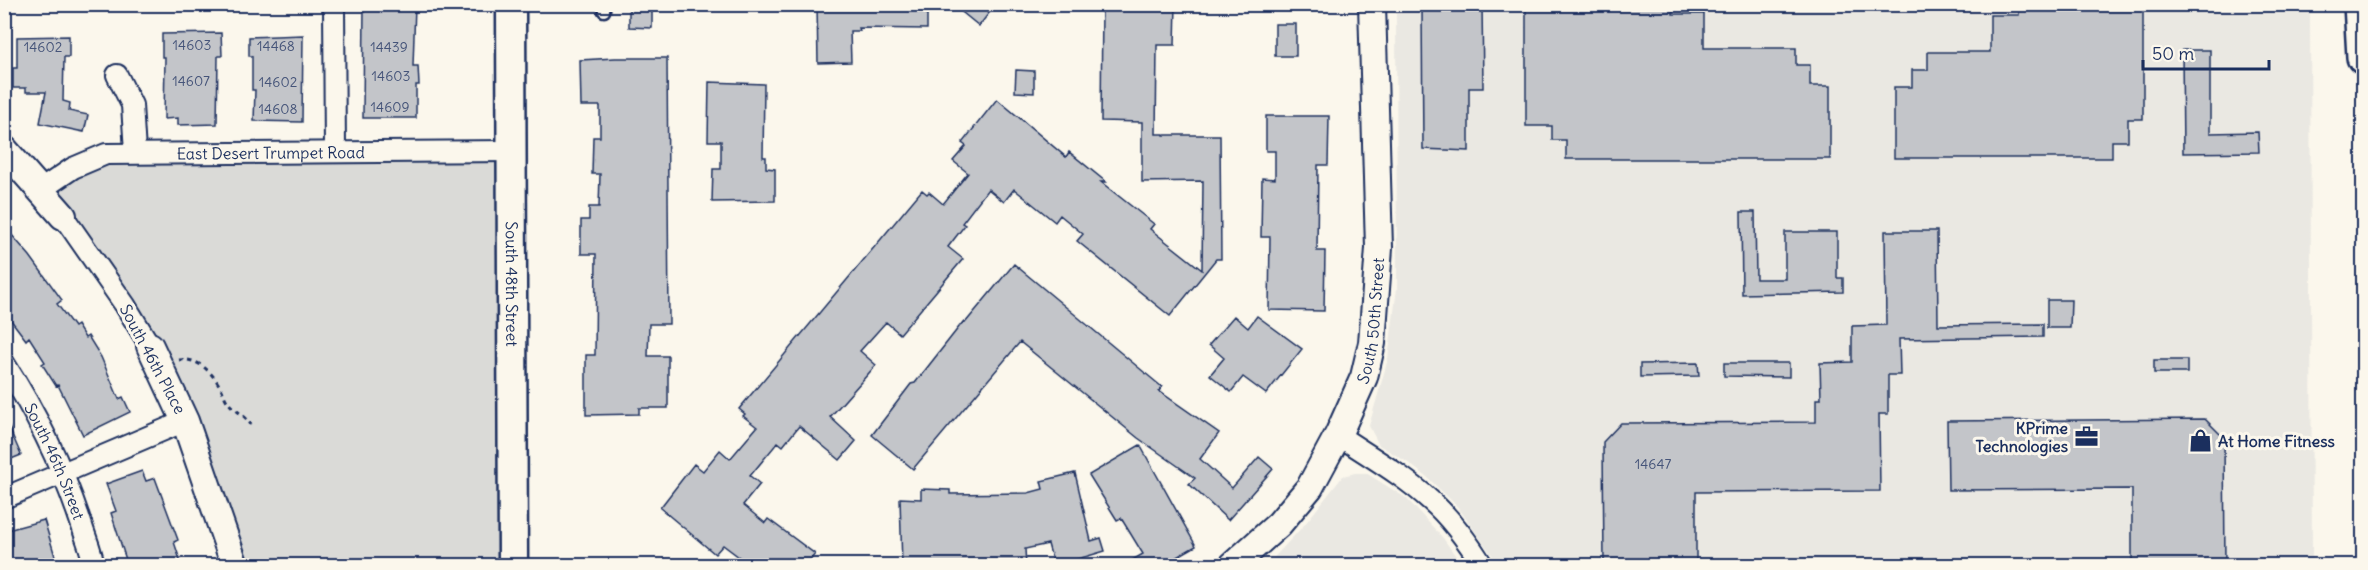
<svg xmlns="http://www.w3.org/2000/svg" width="2368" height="570" viewBox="0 0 2368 570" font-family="Delius,sans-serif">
  <rect width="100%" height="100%" fill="#fbf7ec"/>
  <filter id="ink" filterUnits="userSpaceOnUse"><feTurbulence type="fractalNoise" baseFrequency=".0167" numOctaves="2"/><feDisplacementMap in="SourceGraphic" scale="12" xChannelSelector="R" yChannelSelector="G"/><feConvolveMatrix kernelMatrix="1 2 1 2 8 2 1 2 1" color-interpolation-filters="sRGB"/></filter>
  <g filter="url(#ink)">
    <path fill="#eae8e2" d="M1396 5H2310L2312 565H1499L1457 506 1427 477 1407 462 1379 445 1369 426 1388 359 1397 288Z
      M1355 473H1366L1406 498 1443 538 1462 565H1267L1305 524 1343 476Z"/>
    <path fill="#dadad7" stroke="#7a849a" stroke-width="1.5" d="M512 151 513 565H235L160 367 42 189 90 159Z"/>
    <path fill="#c3c5c9" stroke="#1b2f5e" stroke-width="1.5" d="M629 4H652V28L629 27Z
      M817 4H927V29L859 28 860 31H850L851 62 818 63Z
      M952 4H996L979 26Z
      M1102 4H1176L1175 45H1157L1156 134H1164V135H1220L1221 259H1216L1170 316 1077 241 1083 234 1060 215 1055 222 1014 189 1004 202 988 189 962 223 965 225 948 247 963 259 900 334 886 322 860 351 876 365 830 417 856 441 840 460 799 426 783 446 778 442 750 476 760 484 743 505 765 523 768 519 815 554 806 566H751L723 545 715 554 660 508 694 464 703 471 720 450 730 459 757 427 743 416 745 414 739 409 922 190 927 194 929 192 943 204 968 173 953 161 966 146 962 143 997 99 1066 157 1069 152 1106 182H1101L1154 224 1150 229 1202 270 1203 181 1142 182V122L1101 121Z
      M1454 4H1482L1483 88H1469V151L1423 149 1422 7H1454Z
      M1526 4H1673V14H1704V48H1796V65H1810V86H1830V159H1566V140H1552V126H1526Z
      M2019 4H2143V119H2128V141H2112V158H1894V87H1912V70H1928V52H1990V15H2019Z
      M364 5H415L413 66H418L419 85H416V118H363Z
      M1275 24H1296V56H1275Z
      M221 33 222 56H218L217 124 178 125V118L164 119 165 57H162V34Z
      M303 35 302 122 254 121 255 90H252V56H249V37Z
      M69 36V57H64L63 101 70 103 69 111 88 115 84 132 40 123 46 92H26V88H13V68H17V37Z
      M2182 50H2210V133L2258 132 2259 152 2183 153Z
      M615 58H667L669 324H649L648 356H668V408H639V414L586 415V355H595L596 254H581V220H589V207H599L600 174H592L593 137H600V106H581L580 60Z
      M1016 70 1034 71V93L1015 92Z
      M709 82 764 84 763 157H766V168L775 169V201L712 202 713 169H721V141H708Z
      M1266 116H1329L1328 165H1318L1317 251H1325L1324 311 1269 310 1270 237H1261L1262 178 1275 179V151H1266Z
      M1741 212H1755L1756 279H1785V232H1837V278H1843V292L1742 294Z
      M4 226 30 256 62 300 57 304 74 327 77 325 85 338 88 336 101 357 119 399 123 397 130 412 83 435 58 385 56 386 42 364 45 362 29 337 26 340 4 311Z
      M1885 231H1937L1938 325 2043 324V337L1899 339 1900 375H1888V414H1879L1880 491 1696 492V566H1604L1603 442 1621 423 1816 422V399H1821L1820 363 1852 362V326L1886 325Z
      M1014 264 1162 387 1159 391 1219 433 1200 459 1232 488 1259 457 1273 469 1228 520 1189 484 1195 478 1138 438 1020 342 913 469 872 435 911 384 915 383 963 322 965 323Z
      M2047 300H2071L2070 328H2047Z
      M1234 316 1248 328 1257 316 1302 349 1266 394 1243 377 1231 392 1210 375 1224 358 1209 345Z
      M2154 360H2187V373H2154Z
      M1698 363 1699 376 1640 377V364Z
      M1724 363H1789V377L1724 376Z
      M4 416 21 455 4 462Z
      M2205 419 2224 438 2225 566H2132V489L1948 490 1947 421Z
      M1140 445 1196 546 1161 566H1122L1143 554 1121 518 1117 520 1089 475Z
      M142 471 146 481 155 478 178 540 174 542 182 566H128L111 513 116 511 106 484Z
      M1075 473 1091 541 1101 538 1105 551 1054 566 1048 544 1025 549 1026 566H902L900 498 921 499V489L950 490V494L1028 493 1043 489 1041 481Z
      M44 520 58 566H4V531Z"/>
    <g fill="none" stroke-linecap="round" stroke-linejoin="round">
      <defs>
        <path id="service" d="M604 11V4"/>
        <g id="minor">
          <path d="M334 4 335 152"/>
          <path d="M117 75 132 105 135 152"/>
          <path id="s1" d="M42 189 73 168 106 154 512 151"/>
          <path d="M63 216 125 305 150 346"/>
          <path id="s2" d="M4 363C37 414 63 468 82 526 86 539 92 552 94 566"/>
          <path d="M1338 435C1369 456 1403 475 1430 500 1452 519 1468 542 1483 566"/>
          <path d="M4 498 185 421"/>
        </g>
        <g id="tertiary">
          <path d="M4 149 63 216"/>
          <path d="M150 346 185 421 235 566"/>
          <path id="s3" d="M1232 566 1279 524 1310 487 1338 435 1364 377 1372 343 1379 248 1372 4"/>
        </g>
        <g id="secondary">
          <path id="s4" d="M511 4 513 566"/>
        </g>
        <path id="motorway" d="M2361 4 2364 57"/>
      </defs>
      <use href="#service" stroke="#1b2f5e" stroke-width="15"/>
      <use href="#minor" stroke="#1b2f5e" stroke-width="24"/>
      <use href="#tertiary" stroke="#1b2f5e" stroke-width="30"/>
      <use href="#secondary" stroke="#1b2f5e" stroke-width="33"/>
      <use href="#motorway" stroke="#1b2f5e" stroke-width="38"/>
      <path stroke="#1b2f5e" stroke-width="3" stroke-dasharray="4.5 4.5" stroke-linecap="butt" d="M179 360C198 357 213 373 222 390 224 394 225 399 228 402 234 411 246 415 251 425"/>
      <use href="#service" stroke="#fbf7ec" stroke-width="10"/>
      <use href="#minor" stroke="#fbf7ec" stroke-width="20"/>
      <use href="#tertiary" stroke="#fbf7ec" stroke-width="26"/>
      <use href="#secondary" stroke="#fbf7ec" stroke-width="28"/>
      <use href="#motorway" stroke="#fbf7ec" stroke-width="33"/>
    </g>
  </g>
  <defs>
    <symbol id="office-bare" viewBox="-9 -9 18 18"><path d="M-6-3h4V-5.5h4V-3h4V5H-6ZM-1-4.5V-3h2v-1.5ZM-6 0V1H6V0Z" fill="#1b2f5e" stroke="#fbf7ec" stroke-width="2.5" paint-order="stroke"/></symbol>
    <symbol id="shop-bare" viewBox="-9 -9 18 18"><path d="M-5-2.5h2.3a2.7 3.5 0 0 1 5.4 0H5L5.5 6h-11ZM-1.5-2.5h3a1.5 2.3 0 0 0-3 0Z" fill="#1b2f5e" stroke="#fbf7ec" stroke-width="2.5" paint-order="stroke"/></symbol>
  </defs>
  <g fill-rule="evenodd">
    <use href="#office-bare" x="2070" y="420" width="33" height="33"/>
    <use href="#shop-bare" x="2184" y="424" width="33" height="33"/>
  </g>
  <g text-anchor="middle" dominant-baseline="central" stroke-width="6" stroke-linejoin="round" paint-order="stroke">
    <g font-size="14" fill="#455479">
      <text x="192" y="45">14603</text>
      <text x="276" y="46">14468</text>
      <text x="43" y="47">14602</text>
      <text x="389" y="47">14439</text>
      <text x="391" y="76">14603</text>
      <text x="191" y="81">14607</text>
      <text x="278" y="82">14602</text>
      <text x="390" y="107">14609</text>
      <text x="278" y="109">14608</text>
      <text x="1653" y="464">14647</text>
    </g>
    <g font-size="16" fill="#1b2f5e" stroke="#fbf7ec">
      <text stroke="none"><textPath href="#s1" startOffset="238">East Desert Trumpet Road</textPath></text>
      <text stroke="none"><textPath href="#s4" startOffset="280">South 48th Street</textPath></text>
      <text stroke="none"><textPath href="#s3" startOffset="291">South 50th Street</textPath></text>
      <text transform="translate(153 359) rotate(62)">South 46th Place</text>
      <text stroke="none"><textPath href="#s2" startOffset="111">South 46th Street</textPath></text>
    </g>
    <g font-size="16" font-weight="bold" fill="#1b2f5e" stroke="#fbf7ec" text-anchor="end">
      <text x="2068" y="428">KPrime<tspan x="2068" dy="18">Technologies</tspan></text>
      <text x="2218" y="441" text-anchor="start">At Home Fitness</text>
    </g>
  </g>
  <rect width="2368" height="570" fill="none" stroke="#fbf7ec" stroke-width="24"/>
  <rect x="12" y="12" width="2344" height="546" fill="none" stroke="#1b2f5e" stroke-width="2" filter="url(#ink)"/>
  <path d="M2143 60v9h126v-9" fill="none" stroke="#1b2f5e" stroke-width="3"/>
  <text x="2152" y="60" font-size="18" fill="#1b2f5e" stroke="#fbf7ec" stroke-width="4.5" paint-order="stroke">50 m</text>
</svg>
